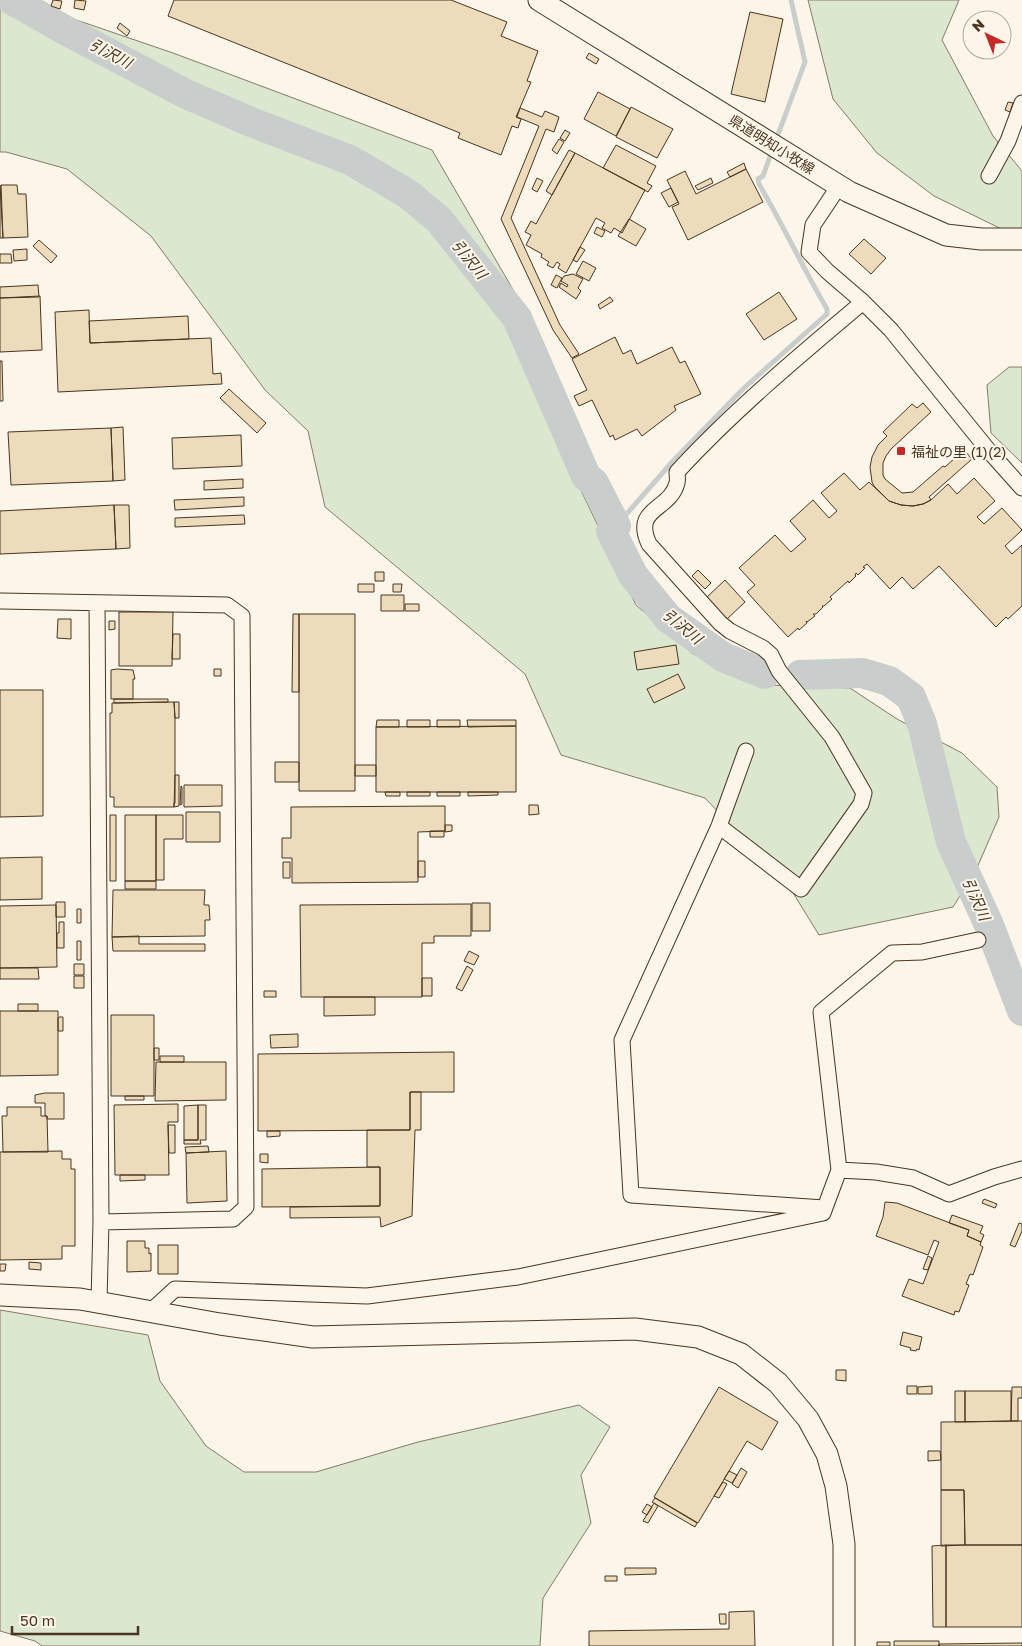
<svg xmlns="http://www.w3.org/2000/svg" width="1022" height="1646" viewBox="0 0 1022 1646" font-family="'Golos Text','Noto Sans JP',sans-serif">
  <rect width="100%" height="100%" fill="#fbf6e9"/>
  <path fill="#dce7d0" stroke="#887966" d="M0 0H18L173 53 432 150 519 300 556 411 576 480 636 605 693 654 768 685 850 688 897 719 962 753 997 787 999 817 976 870 953 907 819 935 790 888 705 798 561 755 525 674 325 507 308 431 265 390 151 236 67 169 6 152H0Z
    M808 0H959L942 40 993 136 1022 171V239L934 196 877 153 833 99Z
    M1009 367H1022V463L991 433 987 385Z
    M0 1310 148 1335 160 1381 206 1446 244 1472H316L418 1442 579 1405 610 1427 581 1475 591 1523 543 1598 540 1646H42L35 1641 0 1631Z"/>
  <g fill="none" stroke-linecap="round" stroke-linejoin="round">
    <path stroke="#c9cecd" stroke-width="5" d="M776 140 805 62 791 0
      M616 526 673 461 744 388 827 314V309C803 268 783 225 759 184L758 179 763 176 772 151"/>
    <path stroke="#c9cecd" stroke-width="30" d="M12 0 63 29 186 94 251 122 350 160 408 194 439 220 517 318 586 476 594 483 616 526 611 531 633 575 668 618 723 657 765 674
      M800 675 862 673 889 681 911 697 922 724 951 842 989 925 1022 1011"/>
  </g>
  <path fill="#ecdcbc" stroke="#4a3520" d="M53 0 62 1 60 9 51 6Z
    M75 0 86 1 84 10 74 8Z
    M174 0H451L507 22 501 36 538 51 527 81 531 82 516 117 521 119 518 128 512 126 501 155 458 138 460 133 168 16Z
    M750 12 783 19 765 102 731 94Z
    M120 23 130 31 127 36 117 28Z
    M589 53 599 59 596 64 586 58Z
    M598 92 630 109 616 136 584 119Z
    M1008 102 1013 103 1010 112 1005 110Z
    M631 107 673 129 657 158 616 137Z
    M520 108 542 117 545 111 559 117 554 132 546 129 511 218 560 325 579 354 572 358 553 330 501 219 539 126 517 117Z
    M565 130 570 133 565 141 560 138Z
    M559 139 564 142 557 154 552 150Z
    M616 145 656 166 647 183 652 186 648 192 603 168Z
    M569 150 575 153 552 195 546 191Z
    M575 153 645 190 622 233 614 228 611 233 602 228 605 223 596 218 566 273 558 268 560 264 557 262 553 268 547 265 549 262 541 257 542 254 526 245 531 235 525 232 531 221 536 224Z
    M744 163 746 169 730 177 727 172Z
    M746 169 763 202 688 240 672 207 679 204 667 180 685 171 696 194Z
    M537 178 543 181 537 192 532 189Z
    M711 178 713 183 698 190 695 186Z
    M0 185 3 238H0Z
    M1 185H17L18 194H26L28 237 3 238Z
    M671 188 678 202 669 207 661 193Z
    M629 219 646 229 636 246 618 236Z
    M597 227 605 231 602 237 594 233Z
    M864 239 886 258 871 274 849 254Z
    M39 240 57 256 51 263 33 246Z
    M580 247 585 250 577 262 573 260Z
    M27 249V260L14 261 13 250Z
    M0 254H11L12 263H0Z
    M583 261 596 268 589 281 576 274Z
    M573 274 583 279 578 288 581 291 576 299 559 287 561 283 567 287 568 285 561 281 564 276Z
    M556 275 562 278 557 288 551 285Z
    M38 285 39 297 0 298V287Z
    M779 292 797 319 764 340 746 314Z
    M40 296 42 350 0 352V298Z
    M610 297 613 301 600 309 598 305Z
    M89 310 90 343 211 338 213 374 221 373 222 384 58 392 55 312Z
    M188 316 189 339 90 343 89 321Z
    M615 337 623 354 631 350 637 364 672 347 680 363 685 361 701 394 674 406 676 410 642 436 637 429 615 440 613 435 610 437 592 400 579 406 574 396 587 390 572 359Z
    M0 361H2L3 401H0Z
    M229 389 266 423 257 433 220 398Z
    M923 403 931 412 891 449 886 456 883 463V475L885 479 902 493 913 492 943 466 945 467 964 450 972 459 929 497 931 500 923 504 913 506 901 505 889 501 874 486 872 482 870 467 872 457 878 445 887 436 883 432 912 404 917 408Z
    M123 427 125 480 113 481 111 428Z
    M111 428 113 481 11 485 8 432Z
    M241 435 242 466 173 469 172 438Z
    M844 473 860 490 869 482 889 501 901 505 913 506 923 504 931 500 948 484 957 494 974 478 995 501 977 517 984 524 1002 508 1022 530 1005 546 1012 554 1022 545V606L1008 619 1006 617 996 627 939 566 913 589 902 577 890 589 867 564 863 567 865 568 858 575 856 573 855 575 856 576 849 583 848 581 830 597 832 599 824 606H822L823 607 816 614H813L815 616 807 622 806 621 807 623 799 630 798 628 788 637 747 592 755 585 739 568 775 535 791 552 806 539 790 521 813 500 829 518 837 511 821 493Z
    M243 479V488L204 490V481Z
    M244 497V506L175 510 174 500Z
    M114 505 116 549 0 554V511Z
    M114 505H129L130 548 116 549Z
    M244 515 245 524 175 527V518Z
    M698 570 711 583 705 589 692 576Z
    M375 572H384V581H375Z
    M725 580 745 602 726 620 706 598Z
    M358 584H374V592H358Z
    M393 584H402L401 592H393Z
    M381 595H404V611H381Z
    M405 604H419V611H405Z
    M119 612H173L172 666H119Z
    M293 614H299V692H292Z
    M299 614H355V791H299Z
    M58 619H71V639L57 638Z
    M109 621H115V629L109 630Z
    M173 634H180V659H172Z
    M676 645 679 664 637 670 634 652Z
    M117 669 133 670 135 679H133V699H111V670Z
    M214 669H221V676H214Z
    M678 674 685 688 654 703 647 689Z
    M0 690H43V816L0 817Z
    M114 699H168V702L114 703Z
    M174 702 175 718V803H174V807H114V797H110V713H112V703Z
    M174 702H179V718H175Z
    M377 720H399V727H376Z
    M407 720H430V727H407Z
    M437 720H460V727H437Z
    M467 720H516V726L468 727Z
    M516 726V792H376V727Z
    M275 762H299V782H275Z
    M355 765H376V776H355Z
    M175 775H179V806L174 807Z
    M184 785H222V806L184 807Z
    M181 786 182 787V804L180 805Z
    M385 792H400V796H386Z
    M407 792H430V796H407Z
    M437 792H460V796H437Z
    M468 792H498V795L468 796Z
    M529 805H538L539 814 529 815Z
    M445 806V831L418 832V882L292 883V858H282V838H291V807Z
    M186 812H220V842H186Z
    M110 815H116V881H110Z
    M125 815H156V881H125Z
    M156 815H183V839H164V880H156Z
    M445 825H452V831L445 832Z
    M430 831H444V837H430Z
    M42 857V899L0 900V858Z
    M418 861H425V877H418Z
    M283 862H290V878H283Z
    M125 881H156V889H125Z
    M113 890H205L204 905H209L210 920H205V936L112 937Z
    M56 902H65V917H56Z
    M472 903H490V931H472Z
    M471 904V936H434V943H422V997H301L300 905Z
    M56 905 57 967 0 968V906Z
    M77 909H81V923H77Z
    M59 922H64V948H57V933H59Z
    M139 936V944H205V951H113L112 937Z
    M77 941H81V960H77Z
    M469 951 479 956 474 965 464 961Z
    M74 964H84V975H74Z
    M467 966 473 970 462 991 456 988Z
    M0 968H38L39 979H0Z
    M74 976H84V988H74Z
    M422 978H432V996H422Z
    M264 991H276V997H264Z
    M324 997H375V1015L324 1016Z
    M18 1004H38V1011H18Z
    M0 1011H58V1075L0 1076Z
    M111 1015H154V1096H111Z
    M59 1017H63V1031H58V1018Z
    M298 1034V1047L271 1048 270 1035Z
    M154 1048H159V1060H154Z
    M454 1052V1092H410V1130L258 1131V1054Z
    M160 1056H184V1062H160Z
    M156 1062H226V1100L155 1101Z
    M410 1092H421V1130H415L412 1216 381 1227 380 1217 290 1218V1207L380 1206V1167H367V1130H410Z
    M45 1093H64V1119H47V1116H45V1103H35V1095Z
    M125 1096H144V1100H125Z
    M178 1104V1122H168L169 1175H115L114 1105Z
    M198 1105H206V1140H200L201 1144H184V1140H198Z
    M198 1105V1140H184V1106Z
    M7 1107H41V1116H47L48 1152H3L2 1116H7Z
    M168 1125H175V1153H169Z
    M267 1131H280V1136L267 1137Z
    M208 1146 209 1152 186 1153 185 1147Z
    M62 1151V1159H71V1169H75V1246H62V1259L0 1260V1152Z
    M226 1151 227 1201 187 1203 186 1153Z
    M260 1154H268V1163L260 1162Z
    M380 1167V1206L262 1207V1169Z
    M120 1175H145V1180L120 1181Z
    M984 1199 997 1204 995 1208 982 1203Z
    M885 1202 897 1203 969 1230 967 1236 981 1242 980 1245 983 1247 973 1275 970 1274 966 1284 969 1285 959 1312 955 1311 954 1315 902 1296 909 1279 923 1284 939 1242 934 1240 928 1255 876 1236 883 1217Z
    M952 1215 983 1226 980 1233 984 1235 981 1242 967 1236 969 1230 949 1223Z
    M1019 1223 1022 1224V1231L1015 1247 1010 1245Z
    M127 1241H145V1248H149V1254L151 1253V1271L127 1272Z
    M158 1245H178V1274H158Z
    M928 1256 932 1258 928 1270 923 1269Z
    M29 1262 41 1263V1270L29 1269Z
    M0 1264H6L5 1271H0Z
    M903 1332 922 1337 919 1350 917 1349 916 1351 910 1350 911 1348 900 1345Z
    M836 1370H846V1381L836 1380Z
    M907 1386H917V1394H907Z
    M932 1386V1394H918V1387Z
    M719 1387 778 1422 762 1450 747 1441 698 1523 654 1497Z
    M1012 1387H1022V1398H1018V1421H1011Z
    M955 1391H965V1422H955Z
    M965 1391H1011V1421L965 1422Z
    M1018 1421H1022V1545H965L964 1490H941V1422Z
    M928 1451H940L941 1460 928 1461Z
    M741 1468 747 1472 738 1488 732 1484Z
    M729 1471 737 1475 732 1483 724 1479Z
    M723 1482 727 1484 719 1498 714 1496Z
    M941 1490H964L965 1545 941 1546Z
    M655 1498 697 1523 695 1527 652 1502Z
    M654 1503 658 1506 648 1523 643 1521Z
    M647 1504 652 1507 647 1515 642 1512Z
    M946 1545V1627H933L932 1546Z
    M946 1545H1022V1627H946Z
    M625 1568H656V1574L625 1575Z
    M605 1576H617V1581H605Z
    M754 1611 755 1646H589V1631L729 1629V1612Z
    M719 1614H726V1624H720Z
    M894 1641H939V1646H894Z
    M877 1642H890V1646H877Z
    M1022 1643V1646H939V1644Z"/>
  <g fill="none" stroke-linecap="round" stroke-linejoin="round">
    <defs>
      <path id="street" d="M989 176 1008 141 1022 103
        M839 186 813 225 809 252 827 271 863 302 891 330 989 451 1022 488
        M0 601 227 605 242 616 246 1207 233 1219 101 1222 99 1302
        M97 603 101 1222
        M746 751 719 826 622 1040 631 1195 824 1208
        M719 826 801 889 861 804 864 793 832 737 779 671 771 655 763 648 730 631 720 623 649 544C632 507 670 511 677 483 678 480 677 475 677 472 734 410 799 356 863 302
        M839 1170 876 1172 913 1178 949 1194 994 1177 1022 1169
        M151 1311 175 1289 367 1296 518 1277 823 1213 839 1170 821 1012 892 953 922 952 978 940"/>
      <path id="secondary" d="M539 0 849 192 946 235 981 239H1022
        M0 1295 80 1299 220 1324 313 1337 635 1329 698 1337 741 1354 778 1383 808 1419 827 1454 836 1486 844 1544V1646"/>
    </defs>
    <use href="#street" stroke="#4a3520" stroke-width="17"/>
    <use href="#secondary" stroke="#4a3520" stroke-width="23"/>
    <use href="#street" stroke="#fbf6e9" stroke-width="15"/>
    <use href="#secondary" stroke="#fbf6e9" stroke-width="21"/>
  </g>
  <rect fill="#c62828" stroke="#fbf6e9" stroke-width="2" x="896" y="446" width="10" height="10" rx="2.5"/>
  <g text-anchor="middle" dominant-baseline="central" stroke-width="4" stroke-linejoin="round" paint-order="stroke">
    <g font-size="14" fill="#4a3520" stroke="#fbf6e9">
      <text transform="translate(772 144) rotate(32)">県道明知小牧線</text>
    </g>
    <g font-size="14" fill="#4a3520" stroke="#fbf6e9" text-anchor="start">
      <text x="911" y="451">福祉の里 (1)(2)</text>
    </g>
    <g font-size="15" font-style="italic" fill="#4a3520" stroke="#fbf6e9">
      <text transform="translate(111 53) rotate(28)">引沢川</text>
      <text transform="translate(470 259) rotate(51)">引沢川</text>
      <text transform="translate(683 626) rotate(39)">引沢川</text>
      <text transform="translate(977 899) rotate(66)">引沢川</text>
    </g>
  </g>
  <g transform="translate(987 35) rotate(317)"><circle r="24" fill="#fbf6e9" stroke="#b4a999"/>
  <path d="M0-4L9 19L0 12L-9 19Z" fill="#c62828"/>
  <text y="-8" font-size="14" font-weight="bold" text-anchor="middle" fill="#4a3520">N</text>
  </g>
  <path d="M12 1626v8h126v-8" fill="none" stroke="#4a3520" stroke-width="2.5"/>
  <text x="20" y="1626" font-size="15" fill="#4a3520" stroke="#fbf6e9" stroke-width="4" paint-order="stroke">50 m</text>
</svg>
